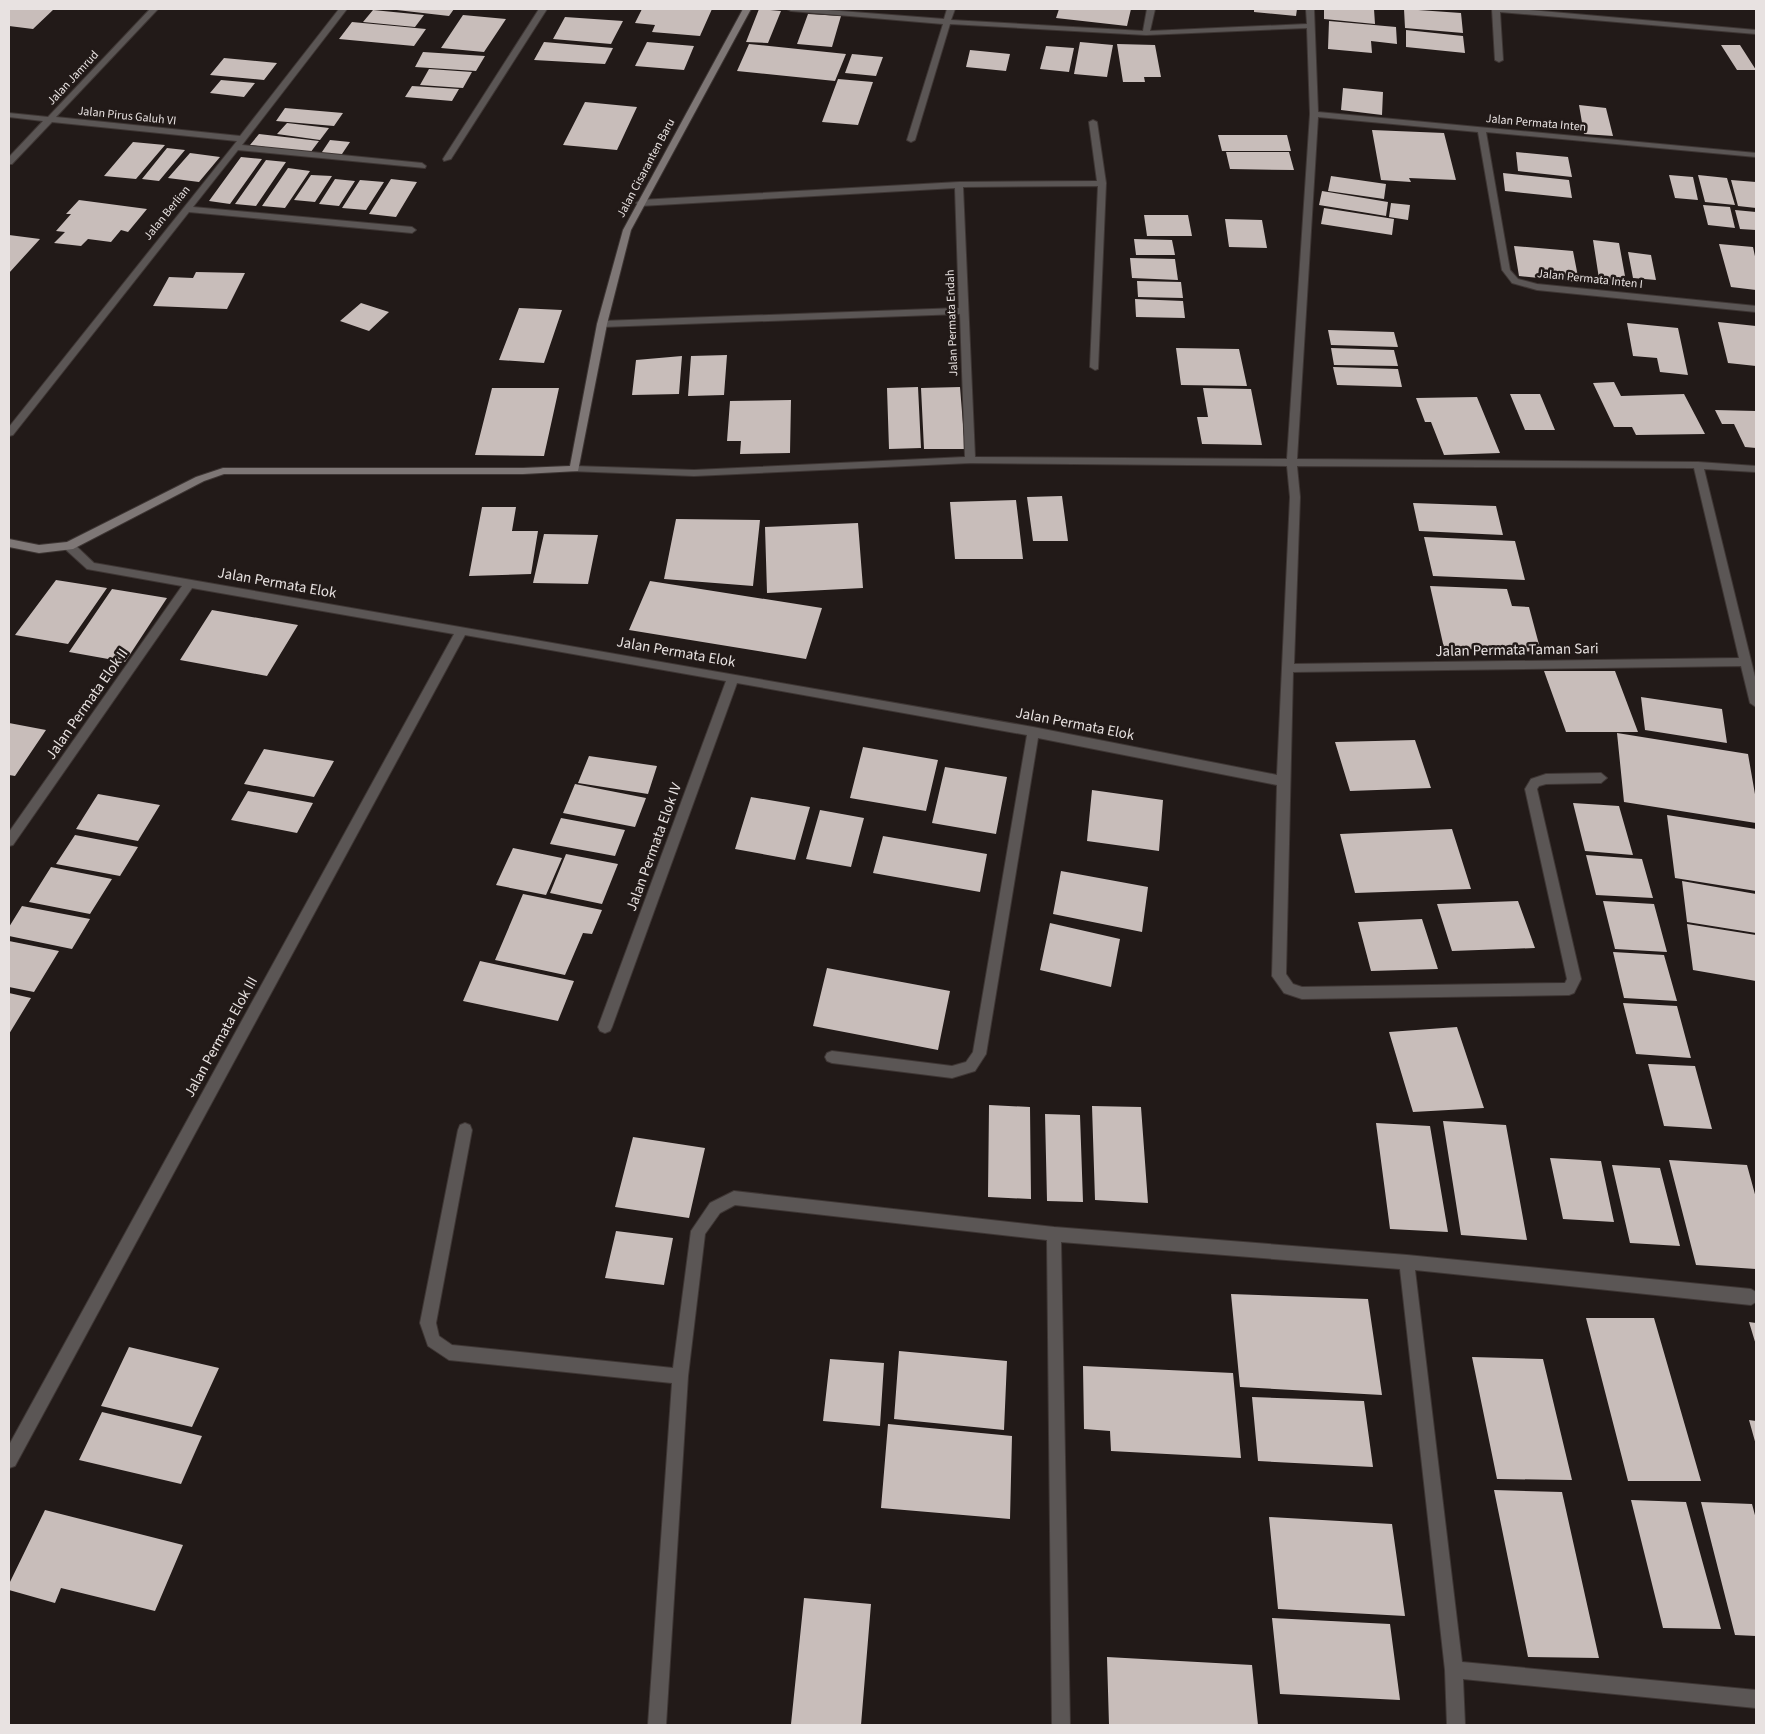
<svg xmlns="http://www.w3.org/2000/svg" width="1765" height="1734" viewBox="0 0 1765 1734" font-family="'Source Sans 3',sans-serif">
  <rect width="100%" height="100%" fill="#221a18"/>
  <path fill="#c8bdba" d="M9 9H54L33 29 9 26Z
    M388 9H454L449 16Z
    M642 9H712L700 36 652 32 655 25 635 23Z
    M759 9 781 11 768 43 746 42Z
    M1059 9H1131L1127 26 1056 18Z
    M1254 9H1297L1296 16 1254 12Z
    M1324 9H1374L1375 24 1324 19Z
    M1404 9 1461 13 1463 33 1405 28Z
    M373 10 424 15 415 27 363 22Z
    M808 14 841 16 832 47 797 44Z
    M463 15 506 19 484 52 441 48Z
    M565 17 623 21 611 44 553 39Z
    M1329 21 1396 27 1397 44 1371 41 1372 53 1328 49Z
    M352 22 426 29 414 46 339 39Z
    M1406 30 1463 36 1465 53 1406 47Z
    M544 42 613 48 605 64 534 60Z
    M647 42 694 46 684 70 635 66Z
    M1080 42 1113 45 1107 77 1074 74Z
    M749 44 846 54 835 81 737 71Z
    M1117 44 1155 45 1161 77H1144L1145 82H1123Z
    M1721 45H1740L1756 70H1737Z
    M1046 46 1074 48 1069 72 1040 69Z
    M970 50 1010 54 1006 71 966 67Z
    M423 52 485 56 476 71 415 67Z
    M852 54 883 57 876 76 845 73Z
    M224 58 277 63 264 80 210 75Z
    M429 69 472 72 463 88 420 85Z
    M838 79 873 82 858 125 822 122Z
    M221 80 255 83 244 97 210 93Z
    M412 86 459 89 452 101 405 97Z
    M1343 88 1383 92 1382 115 1341 110Z
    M585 102 637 107 617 150 563 145Z
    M1579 105 1606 108 1613 136 1584 134Z
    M285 108 343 113 334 126 276 121Z
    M287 123 329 128 320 140 277 134Z
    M1372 130 1444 133 1456 180 1409 178 1411 182 1381 180Z
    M259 134 319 141 310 153 250 145Z
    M1218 135H1287L1291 151H1222Z
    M330 140 350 142 340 157 320 155Z
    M133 142 165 145 136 179 104 176Z
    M167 148 185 150 159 181 142 179Z
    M1226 152H1289L1294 170 1230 169Z
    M1516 152 1568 157 1572 177 1518 171Z
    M190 153 220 157 199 182 168 178Z
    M241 157 262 159 230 204 209 201Z
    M266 160 286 162 256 206 235 204Z
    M288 168 310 171 285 208 262 206Z
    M1503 173 1569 180 1572 198 1505 191Z
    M311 175 332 176 315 202 294 200Z
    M1669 175 1693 177 1698 200 1675 198Z
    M1698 175 1727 178 1735 205 1705 202Z
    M1331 176 1386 184 1384 199 1328 191Z
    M335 179 355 181 339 206 319 204Z
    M391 179 417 182 396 217 369 214Z
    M360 180 384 182 366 210 342 208Z
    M1731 180 1756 182V208L1738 206Z
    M1322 191 1388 202 1386 216 1319 205Z
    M79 200 147 209 128 232 121 230 111 242 88 239 81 246 54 243 65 232 56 231 71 214H66Z
    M1391 203 1410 205 1408 220 1389 217Z
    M1703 205 1730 207 1735 228 1708 225Z
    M1324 208 1394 219 1392 235 1321 224Z
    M1735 210 1756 212V230L1740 229Z
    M1144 215H1188L1192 236H1147Z
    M1225 219 1262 220 1267 248 1229 247Z
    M9 235 40 239 9 273Z
    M1134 239 1172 240 1175 255H1136Z
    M1593 240 1619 243 1627 287 1600 285Z
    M1719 244 1753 247 1756 261V290L1731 287Z
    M1514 246 1573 251 1579 282 1519 276Z
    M1628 252 1651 255 1656 280 1633 278Z
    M1130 258 1175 259 1178 280 1132 278Z
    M196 272 245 273 227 309 153 306 169 277 193 278Z
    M1137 281 1181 282 1183 298 1138 297Z
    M1135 299 1183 301 1185 318 1136 317Z
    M361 303 389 312 369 331 340 321Z
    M519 308 562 310 544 363 499 360Z
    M1718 322 1756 326V366L1728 363Z
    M1627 323 1678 328 1688 375 1660 372 1657 358 1633 356Z
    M1328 330 1394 332 1398 347 1331 345Z
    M1176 348 1239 349 1247 386 1181 385Z
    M1331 348 1394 350 1398 366 1334 365Z
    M727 355 724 395 688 396 691 356Z
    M682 356 679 394 632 395 636 360Z
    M1333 367 1398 369 1402 387 1337 385Z
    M1614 382 1621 396 1684 394 1705 434 1636 435 1632 427H1614L1593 383Z
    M918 387 921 448 889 449 887 388Z
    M960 387 965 449H924L921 388Z
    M492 388H559L544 456 475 455Z
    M1203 388 1251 389 1262 445 1202 444 1197 417H1208Z
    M1510 394H1540L1555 430H1525Z
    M1477 397 1500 453 1444 455 1431 422H1425L1416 398Z
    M791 400 790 453 740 454 741 441H727L730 401Z
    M1715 410 1756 411V448L1745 447 1734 424H1722Z
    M1062 496 1068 541H1033L1027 497Z
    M1016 500 1023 559H955L950 502Z
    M1413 503 1496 506 1503 535 1419 531Z
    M482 507H516L512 531H538L531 574 469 576Z
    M676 519 760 520 753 586 664 579Z
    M858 523 863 588 767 593 765 527Z
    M544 534 598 535 588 584 533 583Z
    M1424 537 1515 541 1525 580 1433 576Z
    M56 580 107 588 68 644 15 635Z
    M650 581 822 608 806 659 629 630Z
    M1430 586 1507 589 1512 606 1529 607 1541 652 1444 648Z
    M112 589 167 598 125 662 69 652Z
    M212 610 298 625 267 676 180 660Z
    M1544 671H1615L1638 732H1566Z
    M1641 697 1722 709 1727 743 1645 730Z
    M9 723 46 730 15 776 9 775Z
    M1617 733 1748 754 1756 800V823L1624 802Z
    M1415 740 1431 788 1350 791 1335 742Z
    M863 747 938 760 926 811 850 798Z
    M264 749 334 761 314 797 244 784Z
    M589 756 657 766 648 794 578 783Z
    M945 767 1007 777 996 834 932 823Z
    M575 784 646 798 635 827 563 813Z
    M1092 790 1163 800 1159 851 1087 841Z
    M248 791 313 803 297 833 231 820Z
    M98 794 160 805 138 841 76 829Z
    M751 797 810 807 795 860 735 849Z
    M1573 803 1619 806 1633 855 1585 851Z
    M820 810 864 818 851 867 806 859Z
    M1667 815 1756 829V891L1675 878Z
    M561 818 625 830 615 856 550 844Z
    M1452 829 1471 889 1355 893 1340 834Z
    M75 835 138 847 120 876 56 864Z
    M883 836 987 854 980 892 873 873Z
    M513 848 562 858 546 895 496 885Z
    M566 854 618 864 602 904 550 893Z
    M1586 855 1642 859 1653 898 1596 895Z
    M51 867 112 879 90 914 29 902Z
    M1061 871 1148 887 1142 932 1053 914Z
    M1682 881 1756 894V933L1687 922Z
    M523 894 602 910 592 934 583 933 565 975 495 960Z
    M1518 901 1535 948 1452 951 1437 904Z
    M1603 901 1654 904 1667 952 1615 949Z
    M22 906 90 919 72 949 9 936V927Z
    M1422 919 1438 969 1371 971 1358 922Z
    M1050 923 1120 939 1111 987 1040 970Z
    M1687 924 1756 935V981L1693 970Z
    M9 941 59 951 34 992 9 987Z
    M1613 952 1664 955 1677 1001 1624 998Z
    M480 961 574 981 558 1021 463 1001Z
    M827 968 950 991 938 1050 813 1026Z
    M9 993 31 998 9 1034Z
    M1623 1003 1677 1006 1691 1058 1636 1054Z
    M1457 1027 1484 1108 1413 1112 1389 1032Z
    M1648 1064 1695 1066 1712 1129 1664 1126Z
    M989 1105 1030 1107 1031 1199 988 1197Z
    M1092 1106 1141 1107 1148 1203 1095 1200Z
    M1045 1114 1080 1115 1083 1202 1047 1201Z
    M1443 1121 1506 1125 1527 1240 1461 1235Z
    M1376 1123 1430 1126 1448 1232 1390 1229Z
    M633 1137 705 1148 689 1218 615 1207Z
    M1550 1158 1601 1161 1614 1222 1563 1219Z
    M1669 1160 1747 1165 1756 1198V1269L1696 1265Z
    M1612 1165 1660 1168 1680 1246 1630 1243Z
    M616 1231 673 1238 664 1285 605 1278Z
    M1231 1294 1368 1299 1382 1395 1240 1387Z
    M1586 1318H1654L1701 1481H1628Z
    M1749 1322 1756 1323V1345Z
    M129 1347 219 1368 192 1427 101 1406Z
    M899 1351 1007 1361 1004 1430 894 1419Z
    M1472 1357 1543 1359 1572 1480 1497 1479Z
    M830 1359 884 1363 880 1426 823 1421Z
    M1083 1366 1233 1373 1241 1458 1111 1451 1110 1431 1084 1429Z
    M1252 1397 1364 1401 1373 1467 1258 1461Z
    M102 1412 202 1436 181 1484 79 1460Z
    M1749 1420 1756 1421V1445Z
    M888 1424 1012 1436 1010 1519 881 1508Z
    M1494 1490 1562 1492 1599 1658 1528 1657Z
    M1631 1500 1686 1502 1721 1629 1663 1628Z
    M1701 1502 1752 1504 1756 1519V1636L1735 1635Z
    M45 1510 183 1545 155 1611 61 1588 55 1603 9 1590V1584Z
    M1269 1517 1392 1524 1405 1616 1278 1609Z
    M804 1598 871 1604 861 1725 791 1724Z
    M1272 1618 1390 1624 1400 1700 1280 1694Z
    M1107 1657 1252 1665 1258 1725H1109Z"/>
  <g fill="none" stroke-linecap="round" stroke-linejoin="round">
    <defs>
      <path id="street" d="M150 9H158L56 117 240 136 339 9H347L242 145 422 163 426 166 425 168 238 150 193 207 412 227 416 230 412 233 189 212 13 435 9 436V427L237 141 52 122 12 164H9V157L43 121 9 117V113L48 117Z
        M539 9H547L451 159 444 161 443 159Z
        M787 9H814L944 19 947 9H955L951 20 1143 31 1147 9H1155L1150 31 1307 24 1306 9H1314L1318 112 1756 153V157L1486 132 1510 270 1518 279 1537 284 1756 306V312L1537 290 1512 283 1502 270 1478 132 1318 117 1297 459 1698 462 1756 466V472L1704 469 1756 681V707L1750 703 1741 666 1293 672 1286 974 1293 984 1302 987 1565 983 1567 979 1525 789 1531 779 1546 774 1601 773 1607 778 1601 783 1546 784 1539 786 1537 789 1581 979 1574 993 1569 995 1302 999 1284 993 1272 976 1277 785 1038 738 986 1054 975 1071 952 1078 832 1063 827 1061 825 1057 827 1053 832 1051 952 1066 966 1062 973 1052 1027 735 737 683 612 1027 610 1031 605 1033 600 1031 598 1027 726 681 465 635 15 1466 9 1468V1445L454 634 192 588 13 845 9 846V832L182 586 87 569 65 549V543H73L94 563 1033 727 1277 775 1290 497 1287 466 970 463 694 476 570 471 569 469 574 466 694 470 965 457 960 314 602 327 597 324 602 321 959 308 955 188 640 206 636 203 640 200 959 182 1097 181 1089 122 1093 120 1097 122 1106 183 1098 369 1095 370 1090 367 1098 186 963 187 975 457 1287 459 1310 114 1307 28 1146 35 950 24 915 140 911 142 907 140 943 24 791 11ZM1297 466 1694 468 1739 658 1294 664 1300 497Z
        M1492 9H1518L1756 30V34L1500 12 1503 60 1499 62 1495 60Z
        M465 1123 470 1125 472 1130 436 1323 439 1336 452 1345 673 1368 691 1231 710 1203 734 1191 1054 1227 1407 1255 1751 1289 1756 1292V1302L1751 1305 1415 1270 1462 1662 1756 1690V1708L1463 1679 1465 1725H1447L1445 1670 1400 1269 1061 1242 1070 1725H1052L1047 1240 735 1205 720 1213 705 1234 688 1376 666 1725H648L672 1383 449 1360 428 1346 420 1323 458 1130 460 1125Z"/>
      <path id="secondary" d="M743 9H751L631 230 607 324 578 471 523 474H224L204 481 73 549 39 553 9 547V539L39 545 67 542 196 477 223 468H523L570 466 597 324 623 230Z"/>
    </defs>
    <use href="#street" stroke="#3e3634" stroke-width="2"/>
    <use href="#secondary" stroke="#3e3634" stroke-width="2"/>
    <use href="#street" fill="#5b5655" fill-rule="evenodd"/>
    <use href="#secondary" fill="#7e7776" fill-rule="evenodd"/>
  </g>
  <g text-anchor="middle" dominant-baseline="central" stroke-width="5" stroke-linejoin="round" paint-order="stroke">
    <g font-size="12" fill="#e8e2e1" stroke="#221a18">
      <text transform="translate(73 78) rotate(-47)">Jalan Jamrud</text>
      <text transform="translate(127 116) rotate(6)">Jalan Pirus Galuh VI</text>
      <text transform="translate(1536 123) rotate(5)">Jalan Permata Inten</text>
      <text transform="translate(646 168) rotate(-62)">Jalan Cisaranten Baru</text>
      <text transform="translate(167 213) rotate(-51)">Jalan Berlian</text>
      <text transform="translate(1590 279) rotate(6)">Jalan Permata Inten I</text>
      <text transform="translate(952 323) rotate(-92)">Jalan Permata Endah</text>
    </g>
    <g font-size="15" fill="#e8e2e1" stroke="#221a18">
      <text transform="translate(277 583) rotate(10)">Jalan Permata Elok</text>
      <text transform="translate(1517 650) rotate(-1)">Jalan Permata Taman Sari</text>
      <text transform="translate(676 652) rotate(10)">Jalan Permata Elok</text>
      <text transform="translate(87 704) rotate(-55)">Jalan Permata Elok II</text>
      <text transform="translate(1075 724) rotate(11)">Jalan Permata Elok</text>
      <text transform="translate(654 847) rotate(-70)">Jalan Permata Elok IV</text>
      <text transform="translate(221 1037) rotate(-61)">Jalan Permata Elok III</text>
    </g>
  </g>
  <rect width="1765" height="1734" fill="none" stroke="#e8e2e1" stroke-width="20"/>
</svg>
